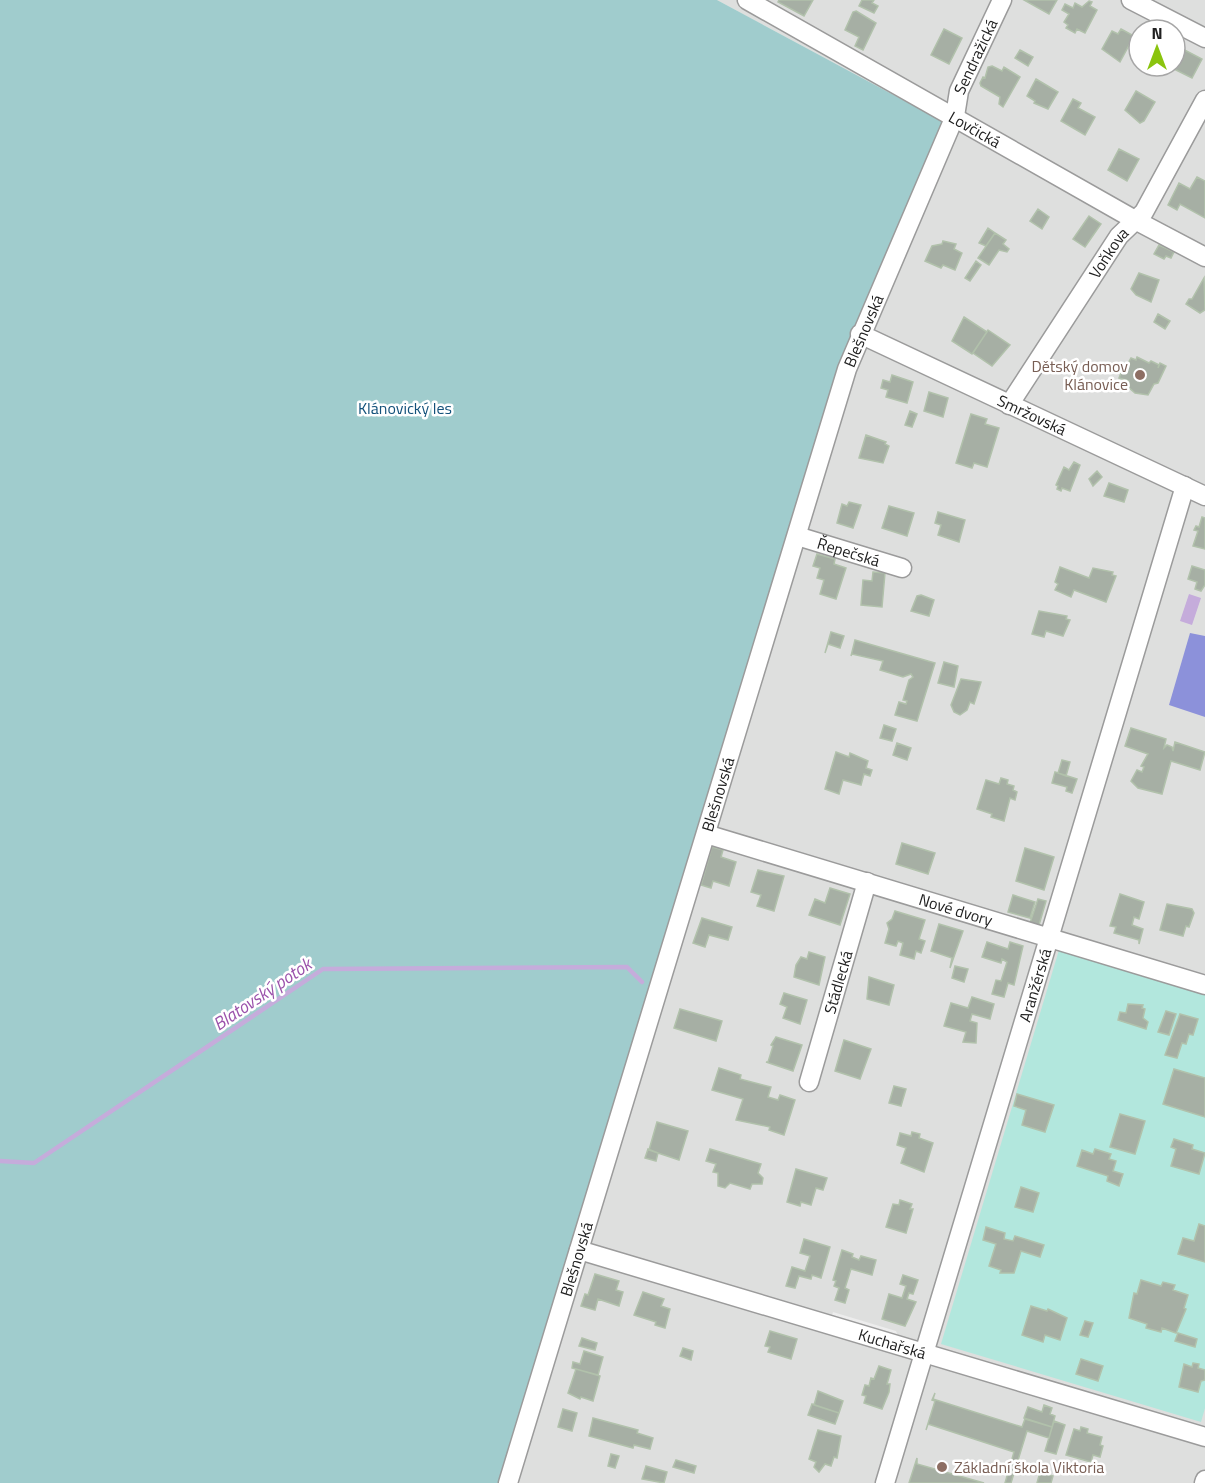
<svg xmlns="http://www.w3.org/2000/svg" width="1205" height="1483" viewBox="0 0 1205 1483" font-family="'Titillium Web',sans-serif">
  <rect width="100%" height="100%" fill="#e8f1e8"/>
  <path fill="#dedfde" fill-rule="evenodd" d="M717 0H1205V1483H499L842 364 941 121ZM1139 30H1175V66H1139Z"/>
  <path fill="#b2e7dd" d="M1059 950 1205 994V1408L1201 1422 941 1344Z"/>
  <path fill="#a0cccd" d="M0 0H717L942 121 842 364 499 1483H0Z"/>
  <path fill="#8c91da" d="M1190 633 1205 636V717L1169 705Z"/>
  <path fill="#ededed" d="M833 1312 896 1331 900 1341 831 1319Z"/>
  <path fill="#c5acdb" d="M1189 594 1201 598 1192 625 1180 621Z"/>
  <g fill="none" stroke-linecap="round" stroke-linejoin="round">
    <path stroke="#c5acdb" stroke-width="4.5" d="M0 1161 34 1163 323 969 627 967 642 982"/>
  </g>
  <path fill="#a6afa4" stroke="#b1c1ab" stroke-width="1.5" d="M779 0H813L804 16 778 2Z
    M862 0H874L872 3 878 6 874 13 859 6Z
    M1024 0H1057L1049 14Z
    M1089 1 1092 2 1090 6 1097 10 1085 33 1077 29 1075 33 1066 28 1068 25 1064 22 1069 14 1062 10 1065 4 1073 8 1075 3 1082 7Z
    M856 11 876 23 863 50 855 46 859 37 845 30 853 12Z
    M944 29 962 38 949 64 931 55Z
    M1121 29 1134 36 1120 62 1102 49 1112 31 1118 34Z
    M1175 45 1202 59 1192 78 1168 66H1175Z
    M1020 50 1033 57 1028 66 1015 58Z
    M992 66 1002 71 1004 67 1020 77 1003 107 999 104 1000 97 981 86 980 83 983 77 985 78 988 67Z
    M1036 79 1058 92 1048 109 1034 103 1035 101 1027 96Z
    M1136 91 1155 102 1144 121 1140 123 1125 110Z
    M1073 99 1081 103 1078 108 1095 117 1085 135 1061 121Z
    M1119 149 1139 159 1127 181 1108 170Z
    M1197 177 1205 181V218L1180 204 1177 210 1168 205 1179 183 1190 189Z
    M1038 209 1049 217 1042 229 1030 221Z
    M1089 216 1101 224 1085 247 1073 239Z
    M988 228 995 233 986 246 979 243Z
    M995 233 1006 240 1003 244 1009 249 1007 252 999 250 989 265 978 258Z
    M943 241 956 244 954 249 962 253 955 270 943 265 941 268 925 261 932 246 942 244Z
    M1159 245 1174 252 1171 258 1166 256 1164 259 1154 254Z
    M976 261 981 265 970 281 965 278Z
    M1139 273 1159 280 1151 302 1136 295 1131 289Z
    M1204 278 1205 310 1200 313 1186 304 1189 299H1192Z
    M1158 314 1170 321 1165 329 1154 322Z
    M964 317 987 332 972 354 952 341Z
    M988 330 1010 345 992 366 973 353Z
    M1137 357 1149 363 1151 361 1159 365 1158 368 1160 363 1166 366 1158 383 1154 384 1148 395 1135 393 1127 386 1129 381 1119 378 1125 363 1127 365 1131 358 1136 360Z
    M892 375 913 382 907 403 886 397 888 390 881 388 883 380 890 382Z
    M929 392 948 398 943 417 924 411Z
    M910 411 917 414 912 427 905 425Z
    M971 414 987 419 985 424 999 428 987 467 974 463 972 468 956 463Z
    M866 435 886 442 885 444 889 446 883 463 859 458Z
    M1074 462 1080 465 1070 491 1062 488 1061 491 1057 489 1058 486 1056 485 1064 467 1069 470Z
    M1097 471 1102 477 1093 486 1089 479Z
    M1109 483 1128 490 1124 502 1104 496Z
    M849 502 861 505 853 528 837 523 842 504 847 506Z
    M889 506 914 513 907 536 882 528Z
    M938 512 965 520 959 542 938 535 941 525 935 523Z
    M1202 517 1205 518V549L1193 546 1198 531 1194 530 1196 526 1199 527Z
    M817 554 835 559 834 564 846 568 836 599 820 594 824 580 817 578 820 568 813 566Z
    M1192 566 1205 570V585L1201 591 1195 589 1197 582 1188 579Z
    M1060 567 1089 578 1093 568 1113 572 1112 575 1116 576 1106 602 1074 590 1071 597 1055 590 1058 584 1055 582Z
    M873 572 885 573 882 607 861 605 863 580 872 581Z
    M921 595 934 600 929 616 911 611 917 596Z
    M1039 611 1067 616 1066 619 1070 620 1063 636 1046 631 1044 637 1032 634Z
    M831 632 844 636 840 648 828 644 825 653Z
    M855 640 935 663 917 721 895 715 899 702 906 704 907 701 903 700 909 680 913 677 911 674 903 677 880 670 883 661 852 654 851 656Z
    M944 662 958 666 954 687 938 683Z
    M961 679 981 682 974 704 970 702 967 710 960 715 954 712 951 705Z
    M884 725 896 729 892 741 880 738Z
    M1131 728 1166 739 1164 748 1167 745 1172 747 1173 751 1175 742 1205 752 1200 770 1171 761 1162 794 1138 788 1131 781 1137 770 1142 772 1144 767 1141 766 1148 754 1125 746Z
    M897 743 911 748 907 760 893 755Z
    M836 752 849 757 850 753 868 761 866 768 872 770 870 776 864 774 861 785 843 780 839 794 825 789Z
    M1062 760 1070 762 1066 776 1058 773Z
    M1055 772 1077 779 1072 793 1066 791 1067 787 1052 783Z
    M1001 778 1008 780 1007 784 1014 786 1013 790 1017 792 1015 800 1010 798 1004 821 991 817 992 814 977 809 986 780 999 784Z
    M902 843 935 853 928 874 896 864Z
    M712 847 723 850 721 857 736 862 729 886 713 881 711 888 701 885Z
    M1025 848 1054 857 1044 890 1016 881Z
    M758 870 784 876 774 911 757 906 761 895 751 892Z
    M830 888 850 894 840 925 809 915 815 899 825 903Z
    M1120 894 1144 902 1139 919 1134 917 1132 925 1143 929 1139 944V940L1114 933 1116 927 1110 926Z
    M1013 895 1035 902 1030 918 1008 912Z
    M1038 899 1046 901 1039 925 1030 923Z
    M1167 904 1192 909 1194 913 1189 927 1186 926 1183 936 1160 930Z
    M895 911 925 920 919 939 925 941 921 953 916 951 914 959 900 955 903 943 898 941 896 946 885 943 889 929 887 923 892 919Z
    M702 918 732 927 728 940 709 935 705 947 693 943Z
    M939 924 963 931 950 968 952 958 931 951Z
    M987 942 1008 949 1010 942 1023 946 1014 985 1008 983 1004 997 992 994 996 980 1001 981 1007 962 1002 959 1001 963 982 957Z
    M809 952 825 957 819 985 794 977 796 965 801 957 807 959Z
    M955 966 968 969 964 982 952 978Z
    M869 977 894 985 889 1005 867 999Z
    M784 993 807 1000 800 1024 783 1018 787 1007 780 1004Z
    M972 997 994 1004 990 1019 972 1014 970 1021 977 1023 976 1043 963 1042 966 1032 944 1026 951 1003 968 1008Z
    M1128 1004 1143 1005 1142 1008 1145 1009 1143 1018 1148 1022 1146 1029 1118 1020 1120 1012 1126 1013Z
    M680 1009 722 1021 716 1041 674 1028Z
    M1166 1011 1176 1014 1169 1035 1158 1032Z
    M1180 1014 1198 1019 1193 1035 1189 1034 1186 1044 1182 1043 1177 1058 1165 1055Z
    M776 1037 802 1045 793 1071 766 1062H768L773 1046 771 1045Z
    M844 1040 871 1049 860 1079 835 1071Z
    M719 1068 741 1075 740 1079 771 1087 768 1097 778 1100 780 1095 795 1100 784 1135 769 1130 770 1127 736 1120 743 1099 712 1090Z
    M1174 1069 1205 1078V1117L1163 1104Z
    M894 1086 906 1089 901 1106 889 1103Z
    M1017 1094 1054 1105 1045 1132 1022 1125 1026 1110 1014 1106Z
    M1120 1114 1145 1121 1135 1154 1110 1147Z
    M657 1122 688 1131 679 1160 649 1150Z
    M912 1132 920 1134 919 1138 933 1143 924 1172 901 1163 906 1148 897 1145 900 1133 911 1136Z
    M1174 1139 1193 1145 1192 1149 1205 1153 1199 1174 1171 1166 1176 1149 1171 1147Z
    M648 1149 658 1153 656 1161 645 1158Z
    M710 1149 761 1164 758 1173 763 1178 762 1184H752L750 1189 730 1183 725 1188 718 1186V1173L713 1172 716 1164 706 1161Z
    M1095 1149 1111 1154 1109 1159 1116 1161 1113 1171 1123 1174 1119 1186 1107 1181 1108 1176 1077 1166 1082 1150 1093 1154Z
    M796 1169 827 1178 823 1190 816 1188 811 1205 801 1202 800 1206 787 1202Z
    M1021 1187 1039 1193 1033 1212 1015 1207Z
    M900 1200 912 1204 910 1209H913L906 1233 886 1227 893 1204 899 1205Z
    M1199 1224 1205 1226V1262L1178 1254 1183 1238 1194 1241Z
    M986 1227 1005 1233 1004 1239 1013 1241 1015 1236 1044 1245 1040 1257 1021 1251 1014 1273H1000L1001 1270 989 1266 996 1244 983 1240Z
    M804 1239 830 1247 821 1278 812 1275 811 1279 799 1276 795 1288 786 1286 792 1267 805 1271 810 1256 800 1253Z
    M842 1250 853 1254 852 1257 859 1260 861 1256 876 1260 872 1275 851 1269 845 1288 849 1290 845 1303 835 1300 839 1288 834 1286 836 1281 833 1280Z
    M595 1274 619 1281 616 1290 623 1292 619 1306 598 1299 595 1310 581 1306 585 1294 588 1295Z
    M903 1275 918 1280 913 1294 909 1293 907 1299 916 1302 905 1326 882 1319 889 1294 902 1298 906 1286 900 1284Z
    M1141 1280 1161 1286 1163 1282 1175 1285 1173 1290 1188 1295 1184 1308 1186 1309 1176 1333 1162 1328 1161 1332 1146 1328 1147 1324 1129 1318 1134 1293 1137 1294Z
    M643 1292 664 1299 661 1306 670 1309 665 1328 655 1325 656 1322 634 1315Z
    M1031 1306 1047 1311 1048 1309 1067 1318 1060 1340 1045 1335 1043 1342 1022 1335Z
    M1085 1321 1093 1323 1088 1337 1080 1335Z
    M770 1331 797 1339 791 1359 768 1352 770 1347 765 1346Z
    M1178 1333 1197 1339 1195 1347 1175 1341Z
    M582 1338 597 1343 595 1350 579 1346Z
    M683 1348 693 1351 691 1360 680 1356Z
    M584 1351 603 1357 598 1375 572 1368 573 1362 580 1364Z
    M1081 1359 1103 1366 1098 1381 1076 1374Z
    M1193 1363 1199 1364 1198 1368 1205 1370V1380L1201 1381 1198 1392 1179 1387 1184 1364 1192 1367Z
    M879 1366 891 1370 887 1384H890L889 1392 882 1409 864 1403 866 1396 862 1395 865 1385 869 1386 871 1378 874 1379Z
    M576 1369 600 1376 593 1401 581 1397 580 1399 568 1393Z
    M818 1391 843 1401 839 1413 814 1405Z
    M935 1393 933 1399 1022 1427 1025 1419 1052 1427 1049 1438 1027 1431 1011 1483H1005L1014 1452 928 1424 926 1430 935 1401 932 1400Z
    M812 1404 839 1413 835 1424 808 1415Z
    M1044 1405 1052 1408 1050 1414 1055 1416 1052 1427 1024 1418 1028 1407 1042 1412Z
    M563 1409 577 1413 572 1431 558 1427Z
    M593 1418 638 1430 637 1433 653 1438 650 1449 634 1445 633 1448 589 1436Z
    M1054 1421 1065 1425 1056 1454 1045 1451Z
    M1081 1427 1088 1429 1087 1433 1102 1437 1100 1445 1103 1446 1100 1457 1093 1455 1091 1462 1066 1455 1074 1429 1080 1431Z
    M818 1430 841 1436 837 1458 834 1457 831 1466 825 1464 819 1472 814 1467 816 1462 809 1459Z
    M611 1454 619 1456 615 1468 608 1466Z
    M917 1458V1464L984 1483H909Z
    M676 1460 696 1466 694 1473 673 1467Z
    M646 1466 667 1472 664 1483 642 1479Z
    M1040 1472 1053 1476 1051 1483H1037Z"/>
  <g fill="none" stroke-linecap="round" stroke-linejoin="round">
    <defs>
      <g id="minor">
        <path id="s1" d="M747 0 1135 220 1205 257"/>
        <path d="M1131 0 1205 38"/>
        <path id="s2" d="M860 334 1205 496"/>
        <path id="s3" d="M1009 405 1119 236 1144 212 1205 100"/>
        <path id="s4" d="M797 536 902 568"/>
        <path id="s5" d="M706 834 1205 985"/>
        <path id="s6" d="M809 1082 867 882"/>
        <path id="s7" d="M579 1250 1205 1437"/>
        <path id="s8" d="M508 1483 847 369 955 116 959 91 1002 0"/>
        <path id="s9" d="M885 1483 1185 486"/>
        <path d="M1204 1483 1205 1480"/>
      </g>
    </defs>
    <use href="#minor" stroke="#9b9b9b" stroke-width="21"/>
    <use href="#minor" stroke="#fff" stroke-width="18"/>
  </g>
  <g fill="#8d6e63" stroke="#fff" stroke-width="2">
    <circle cx="1140" cy="375" r="6"/>
    <circle cx="942" cy="1467" r="6"/>
  </g>
  <g text-anchor="middle" dominant-baseline="central" stroke-width="5" stroke-linejoin="round" paint-order="stroke">
    <g font-size="16" fill="#212121" stroke="#fff">
      <text stroke="none"><textPath href="#s8" startOffset="1503">Sendražická</textPath></text>
      <text stroke="none"><textPath href="#s1" startOffset="262">Lovčická</textPath></text>
      <text stroke="none"><textPath href="#s3" startOffset="182">Voňkova</textPath></text>
      <text stroke="none"><textPath href="#s8" startOffset="1206">Blešnovská</textPath></text>
      <text stroke="none"><textPath href="#s2" startOffset="190">Smržovská</textPath></text>
      <text stroke="none"><textPath href="#s4" startOffset="54">Řepečská</textPath></text>
      <text stroke="none"><textPath href="#s8" startOffset="720">Blešnovská</textPath></text>
      <text stroke="none"><textPath href="#s5" startOffset="261">Nové dvory</textPath></text>
      <text stroke="none"><textPath href="#s6" startOffset="104">Stádlecká</textPath></text>
      <text stroke="none"><textPath href="#s9" startOffset="520">Aranžérská</textPath></text>
      <text stroke="none"><textPath href="#s8" startOffset="234">Blešnovská</textPath></text>
      <text stroke="none"><textPath href="#s7" startOffset="327">Kuchařská</textPath></text>
    </g>
    <g font-size="16" fill="#785e54" stroke="#fff" text-anchor="end">
      <text x="1128" y="366">Dětský domov<tspan x="1128" dy="18">Klánovice</tspan></text>
      <text x="954" y="1467" text-anchor="start">Základní škola Viktoria</text>
    </g>
    <g font-size="16" fill="#13517a" stroke="#fff">
      <text x="405" y="408">Klánovický les</text>
    </g>
    <g font-size="18" font-style="italic" fill="#9b52ab" stroke="#fff">
      <text transform="translate(262 994) rotate(-34)">Blatovský potok</text>
    </g>
  </g>
  <g transform="translate(1157 48)"><circle r="28" fill="#ffffff" stroke="#a6a6a6" stroke-width="1.5"/>
  <path d="M0-4.5L10 22L0 15L-10 22Z" fill="#8ac40e"/>
  <text y="-9" font-size="16" font-weight="bold" text-anchor="middle" fill="#212121">N</text>
  </g>
</svg>
